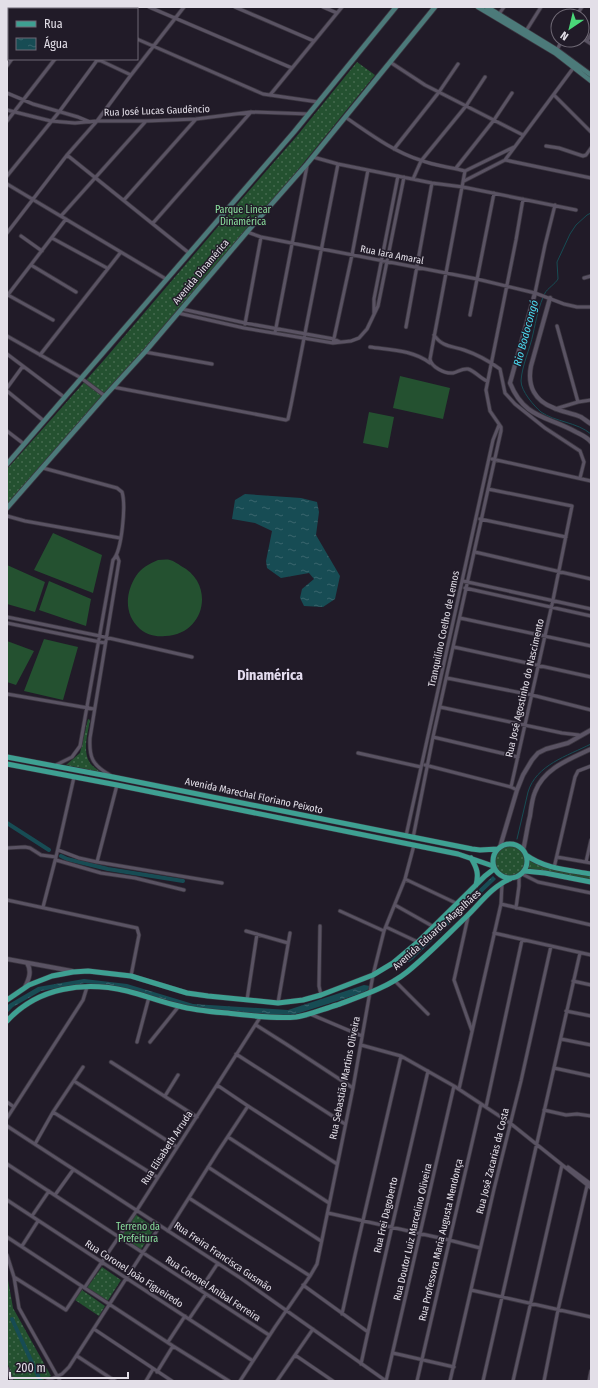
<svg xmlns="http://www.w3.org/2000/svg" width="598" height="1388" viewBox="0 0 598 1388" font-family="'Fira Sans Condensed',sans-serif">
  <defs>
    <pattern id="grass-dots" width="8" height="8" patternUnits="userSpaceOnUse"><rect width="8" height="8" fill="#245130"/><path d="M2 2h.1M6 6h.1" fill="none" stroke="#446a4e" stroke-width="1.8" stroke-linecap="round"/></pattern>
    <pattern id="water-ripples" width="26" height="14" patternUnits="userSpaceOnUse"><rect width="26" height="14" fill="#174c54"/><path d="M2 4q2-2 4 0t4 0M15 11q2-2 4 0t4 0" fill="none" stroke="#39656d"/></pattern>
  </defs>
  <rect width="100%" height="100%" fill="#211b28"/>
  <path fill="url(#grass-dots)" d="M357 62 375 75 271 203 7 507V469L104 360 233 209 296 137Z
    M88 719 90 720C88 733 82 751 90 763 92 766 97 769 100 772L66 765 80 753Z
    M494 862a16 16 0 1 1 32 0a16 16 0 1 1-32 0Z
    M527 857 532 860 591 875V881L526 870 528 866Z
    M135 1214 155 1228 140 1251 120 1238Z
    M102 1267 121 1280 107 1302 86 1289Z
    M7 1274 13 1308 51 1376 41 1381H14L7 1362Z
    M82 1290 105 1306 99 1316 75 1300Z"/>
  <path fill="#245130" d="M400 376 450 388 443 419 393 408Z
    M369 412 394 417 388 448 363 443Z
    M53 533 102 555 93 593 34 570Z
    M158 560C162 560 166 559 170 560 174 561 178 564 181 566 216 584 205 635 165 636 156 637 147 635 140 629 124 615 125 593 136 576 141 568 149 564 158 560Z
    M7 565 45 582 35 612 7 604Z
    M49 581 91 599 86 626 39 610Z
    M44 639 78 647 63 700 24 691Z
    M7 641 34 651 16 685 7 682Z"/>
  <path fill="url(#water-ripples)" d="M245 494 301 498 317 502 319 512 316 535 340 576 335 599 323 607 304 606 300 598 302 589 314 579 309 573 281 578 267 568 266 561 272 531 255 523 232 519 235 500Z
    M493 876 496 879 493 882 412 960 409 962H407L406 959 409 956Z
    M84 979 127 984 193 1004 288 1010 364 985 370 986 369 989 362 993 290 1016 194 1008 127 989 85 983 41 991 13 1007 7 1013V1006L9 1004 38 987Z"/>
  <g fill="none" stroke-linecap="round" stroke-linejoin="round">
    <path stroke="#174c54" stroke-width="1" d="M591 213 587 215 576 225 570 234 557 262 558 279C555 284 547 289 545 293 539 305 536 320 533 334 530 349 522 365 521 381 521 391 534 406 541 412 555 422 577 422 591 434
      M517 839 528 792C536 765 567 756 591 744"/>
    <path stroke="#174c54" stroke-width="4" d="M7 823 49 850
      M61 856 67 859 108 869 183 881
      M12 1319 40 1380"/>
    <defs>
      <path id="minor" d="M64 7 69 9
        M149 7 292 68
        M235 7 314 41
        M323 7 337 13
        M7 8 8 7
        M499 14 504 7
        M576 16 582 7
        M7 19 9 20
        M526 31 541 7
        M582 38 591 44
        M137 39 263 94 318 102
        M587 41 591 34
        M557 50 562 40
        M97 59 131 75
        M390 62 425 85 523 135
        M7 66 12 59
        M7 93 33 104 78 117 90 122
        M270 95 342 7
        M554 95 591 132
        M7 110 51 121 75 123 97 121H146L196 119 251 112 309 114
        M345 117C369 133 392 151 420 160 435 166 451 167 465 171
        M7 121 55 59
        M546 146 559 148 583 156 586 155 591 148
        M394 149 439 92 458 64
        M67 155 189 253
        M313 157 338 164 432 183 463 187 576 210
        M505 160 591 178
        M456 168 494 120 512 93
        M465 171 430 359C431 367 445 374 453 373 458 372 462 368 468 369 475 371 480 378 487 381
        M465 171 514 147
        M7 176 59 112 98 59
        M413 179 421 161 466 106 485 77
        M464 181 505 160 574 67
        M7 184 166 279
        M124 200 196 119
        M61 216 146 121
        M153 223 251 112
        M247 232 261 237 322 249 477 279 535 293 564 304 577 307H591
        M7 233 67 155 97 121 131 75 184 7
        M21 236 42 251
        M52 238 107 268
        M31 265 76 292
        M584 278 591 276
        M535 293 545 245 555 205
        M8 295 53 320
        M7 296 66 219
        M182 309 245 323 334 339 340 342
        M178 313 244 328 333 343 351 341 359 338 367 329 378 306 404 177
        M374 314V299L398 176
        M470 315 494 193
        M245 324 261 237
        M557 326 578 402 591 400
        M406 327 432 183
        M275 333 307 166
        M434 335C442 347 452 346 464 350 476 354 489 361 500 369L505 393 515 404 545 428 580 451 584 462 580 478
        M7 336 81 378 105 396
        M333 343 352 255 368 170
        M370 347C391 350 413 350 430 363
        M145 352 212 364
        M7 354 64 397
        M40 355 121 252
        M113 387 286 420 288 419 291 405 338 164
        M7 388 23 366
        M7 391 44 421
        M555 409 578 402
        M7 431 24 444
        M492 459 591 481
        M43 468 117 488 122 492C126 505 122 551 113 560L80 746 72 757 56 765
        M488 489 572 506 553 600 511 787
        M7 516 25 521 120 538
        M480 519 566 537
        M475 552 591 579
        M463 581 591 609
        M465 588 591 616
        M7 617 100 636 192 657
        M460 618 591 646
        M7 623 105 643
        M454 647 591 677
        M447 678 532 695 591 710
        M7 694 94 709
        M440 707 562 733 579 735
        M433 737 518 757
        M358 753 421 767
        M425 765 511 787 517 790
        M110 775C92 765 89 757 90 738L119 561 117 556
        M406 836C435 704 464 572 493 440L499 425
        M413 838 433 737 501 431V427L490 411 486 390 516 240 523 199
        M7 848 25 847 30 848 41 855 56 857
        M58 850 79 858 97 862 222 883
        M557 857 591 863
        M56 860 101 873 135 878 184 890
        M97 862 117 785
        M586 862 591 840
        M554 868 575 777 578 771 591 766
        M522 874 538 882 591 893
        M405 879 458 904
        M7 900 137 928 139 935 131 976
        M501 904 591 925
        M395 905 434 927
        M43 907 56 857 74 777
        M516 908 519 886V876
        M340 911 384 931
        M468 917 454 980 472 1031
        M320 926 319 986 321 995
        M386 927 418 942
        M246 931 288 943
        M494 933 591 955
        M394 980 428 1014
        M573 981 591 985
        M247 1000 257 934
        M278 1003 290 933
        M566 1011 591 1016
        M310 1014 362 1036
        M256 1025 286 1044 353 1088
        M561 1039 591 1045
        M137 1042 149 997
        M150 1042 179 1006
        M361 1045 401 1056 454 1086 510 1123 591 1188
        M236 1054 345 1124
        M111 1062 197 1117
        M554 1068 591 1076
        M74 1081 177 1147
        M217 1085 248 1106 337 1164
        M459 1089 501 904 502 883
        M165 1096 178 1075
        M7 1102 14 1107
        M486 1107 522 940
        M544 1110 566 1115 577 1114 591 1116
        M53 1112 157 1177
        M7 1118 83 1000 87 987
        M7 1126 239 1277 386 1381
        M228 1137 329 1203
        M35 1144 53 1112 83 1067
        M7 1164 269 1335
        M208 1167 321 1241
        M568 1167 591 1184
        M55 1195 73 1170
        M189 1198 310 1276
        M7 1200 253 1361
        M328 1213 449 1240 480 1248
        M32 1216 49 1191
        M168 1231 217 1153 248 1106
        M7 1237 173 1346 229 1381
        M22 1246 38 1221
        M7 1255 14 1277 19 1308 60 1381
        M14 1277 66 1310 82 1286
        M303 1285 368 1332
        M85 1287 137 1210 261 1016
        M200 1290 218 1263
        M471 1290 591 1317
        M342 1314 355 1255 401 1056
        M189 1319 206 1294
        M94 1329 172 1381
        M168 1342 185 1316
        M393 1353 454 1367
        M295 1355 333 1381
        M77 1356 115 1381
        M361 1364C382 1266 406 1168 428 1071
        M7 1368 12 1381
        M157 1372 173 1346
        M47 1381 62 1374 69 1367 160 1226
        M146 1381 153 1369
        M240 1381 275 1327 310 1276 317 1264 353 1088 373 975 384 931 405 879 414 845
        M277 1381 313 1329
        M386 1381 454 1086
        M417 1381 481 1104
        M450 1381 494 1189 521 1081 551 946
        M483 1381 580 953
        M513 1381 562 1165
        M544 1381 558 1310 587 1186
        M589 1381 591 1371"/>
      <path id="tertiary" d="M535 293 510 383C524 418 547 416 576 432 582 435 587 437 591 442
        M550 298 531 366C527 386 535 401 554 408 562 412 572 413 581 417 584 419 588 422 591 424
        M500 847 517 790 523 775 532 760 538 753 546 749 568 743 591 730
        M523 850C526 839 527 827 530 816 531 808 532 799 535 792 544 768 570 759 591 749
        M7 959 72 971
        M25 987C29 979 32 971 27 963"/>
      <path id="secondary" d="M478 7 555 53 591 81
        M487 7 557 50 591 75
        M7 464 294 132 396 7
        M7 508 105 396 145 352 247 232 307 164 435 7"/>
      <path id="primary" d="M7 757 113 777 472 849 480 850 498 849
        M7 764 117 785 458 854 493 866
        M493 861a17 17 0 1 1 34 0a17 17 0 1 1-34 0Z
        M526 855C545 869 569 870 591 874
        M471 858C477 868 479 874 476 885
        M525 871 545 873 591 882
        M7 1000 29 985 52 976 73 972 88 971 131 976 187 993 208 996 278 1003 303 1000 321 995 373 975 393 963 418 942 485 876 494 869
        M7 1021C38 987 84 981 127 991 144 995 161 1002 179 1006 197 1011 217 1012 236 1014 256 1016 276 1019 296 1017 310 1015 323 1009 337 1005 361 996 387 988 407 972 428 955 446 936 465 918 479 905 492 886 510 879"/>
    </defs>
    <use href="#minor" stroke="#3b3640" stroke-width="4.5"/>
    <use href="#tertiary" stroke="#3b3640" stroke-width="5.5"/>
    <use href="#secondary" stroke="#3b3640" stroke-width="6"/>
    <use href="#primary" stroke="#3b3640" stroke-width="6"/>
    <use href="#minor" stroke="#5a5363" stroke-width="3"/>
    <use href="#tertiary" stroke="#5a5363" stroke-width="4"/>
    <use href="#secondary" stroke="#4c7a7a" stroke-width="4.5"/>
    <use href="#primary" stroke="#3ea092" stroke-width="5"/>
  </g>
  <g text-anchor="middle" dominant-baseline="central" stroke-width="3" stroke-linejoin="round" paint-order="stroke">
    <g font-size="10" fill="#e3dfe8" stroke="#211b28">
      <text transform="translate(157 111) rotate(-2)">Rua José Lucas Gaudêncio</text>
      <text transform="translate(392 255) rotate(11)">Rua Iara Amaral</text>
      <text transform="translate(201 272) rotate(-50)">Avenida Dinamérica</text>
      <text transform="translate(444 629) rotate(-78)">Tranquilino Coelho de Lemos</text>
      <text transform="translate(525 688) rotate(-77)">Rua José Agostinho do Nascimento</text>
      <text transform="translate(254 796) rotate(12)">Avenida Marechal Floriano Peixoto</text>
      <text transform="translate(437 930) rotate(-42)">Avenida Eduardo Magalhães</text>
      <text transform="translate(345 1078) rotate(-79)">Rua Sebastião Martins Oliveira</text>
      <text transform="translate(167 1148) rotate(-57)">Rua Elisabeth Arruda</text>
      <text transform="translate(493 1161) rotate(-76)">Rua José Zacarias da Costa</text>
      <text transform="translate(386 1215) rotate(-77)">Rua Frei Dagoberto</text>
      <text transform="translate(413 1232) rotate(-77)">Rua Doutor Luiz Marcelino Oliveira</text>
      <text transform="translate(441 1240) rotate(-77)">Rua Professora Maria Augusta Mendonça</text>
      <text transform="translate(223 1257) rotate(34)">Rua Freira Francisca Gusmão</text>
      <text transform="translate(134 1274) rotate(33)">Rua Coronel João Figueiredo</text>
      <text transform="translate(213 1289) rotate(33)">Rua Coronel Aníbal Ferreira</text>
    </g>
    <g font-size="10" fill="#8ce19f" stroke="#211b28">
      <text x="243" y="210">Parque Linear<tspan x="243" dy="12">Dinamérica</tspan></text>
      <text x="138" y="1227">Terreno da<tspan x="138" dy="12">Prefeitura</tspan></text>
    </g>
    <g font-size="11" font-style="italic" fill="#4bdbf1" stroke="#211b28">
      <text transform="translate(526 333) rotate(-75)">Rio Bodocongó</text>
    </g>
    <g font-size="14" font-weight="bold" fill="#e4dcef" stroke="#211b28">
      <text x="270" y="675">Dinamérica</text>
    </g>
  </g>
  <rect width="598" height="1388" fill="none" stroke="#e3dfe8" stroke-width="16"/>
  <rect x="8" y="8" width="130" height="52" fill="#211b28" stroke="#6f6975"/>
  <rect x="16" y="21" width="20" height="6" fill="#3ea092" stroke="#6f6975"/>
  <text x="44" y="28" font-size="12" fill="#e3dfe8">Rua</text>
  <rect x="16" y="38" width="20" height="12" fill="url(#water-ripples)" stroke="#6f6975"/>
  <text x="44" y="48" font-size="12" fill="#e3dfe8">Água</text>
  <g transform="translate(570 28) rotate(215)"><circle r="19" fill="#211b28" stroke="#6f6975"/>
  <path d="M0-3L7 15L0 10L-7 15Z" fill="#4ad778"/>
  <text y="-6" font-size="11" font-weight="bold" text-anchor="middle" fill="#e3dfe8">N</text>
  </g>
  <path d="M10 1372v6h118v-6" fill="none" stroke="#e3dfe8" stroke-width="2"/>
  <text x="16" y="1372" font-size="12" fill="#e3dfe8" stroke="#211b28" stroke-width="3" paint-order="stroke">200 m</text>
</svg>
